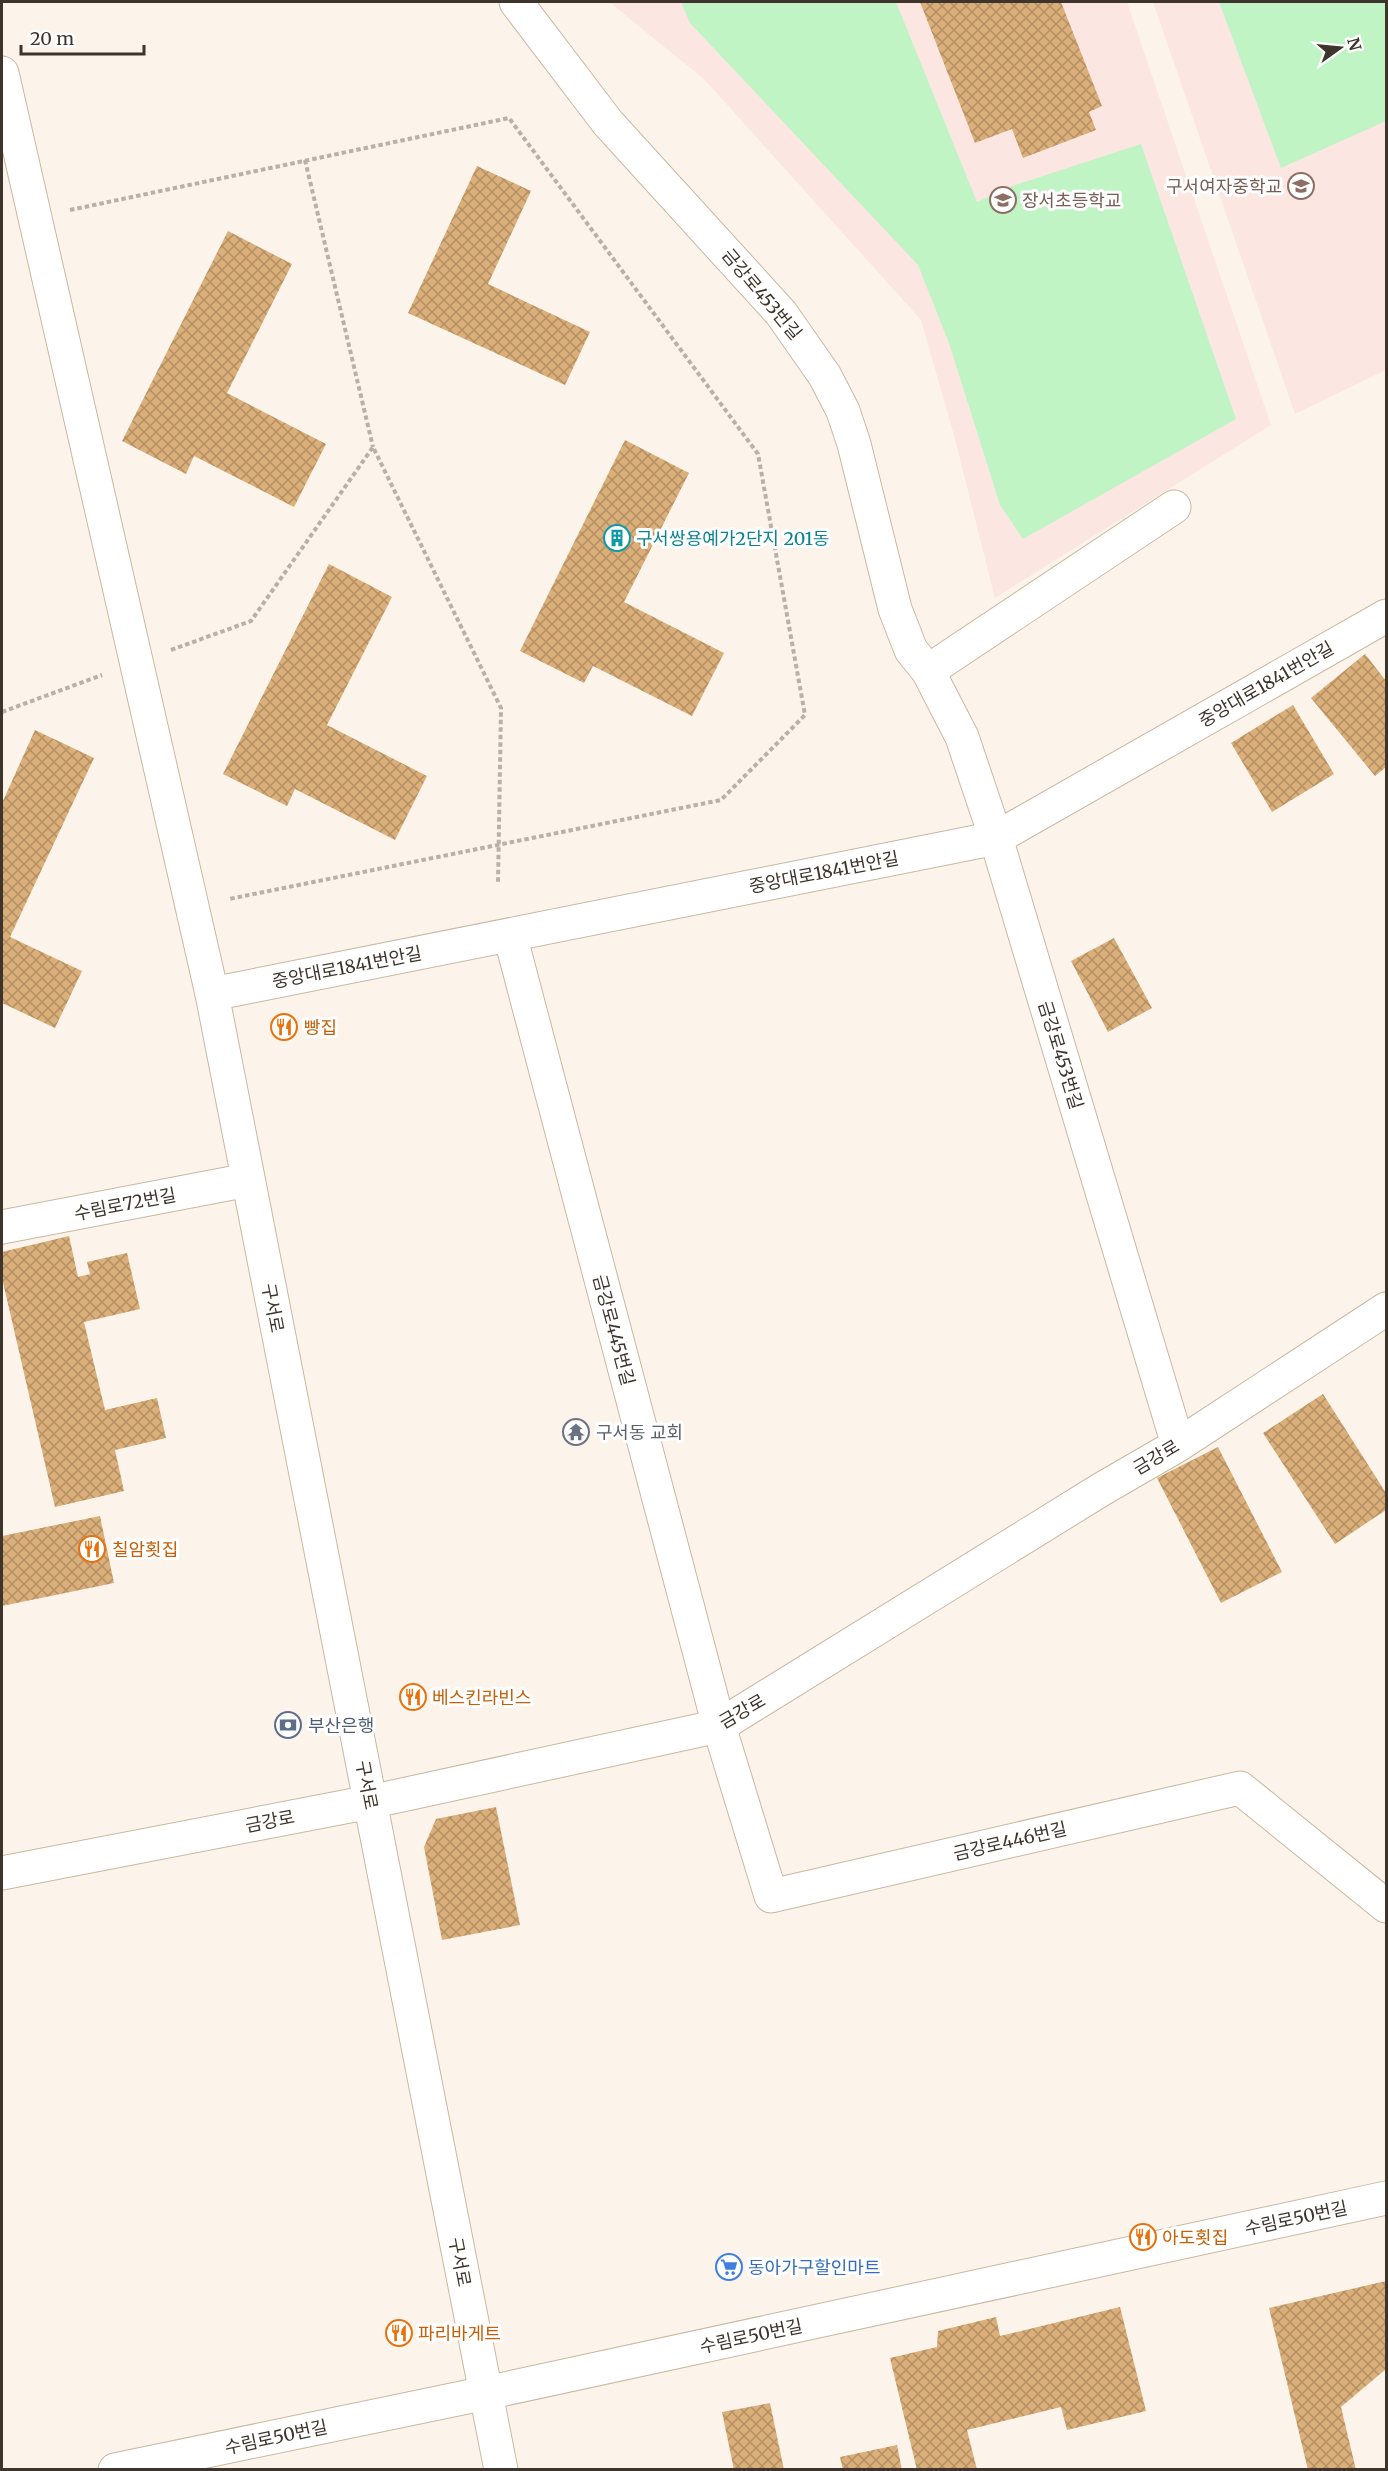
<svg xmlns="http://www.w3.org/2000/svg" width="1388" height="2471" viewBox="0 0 1388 2471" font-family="Merriweather,'Noto Sans KR',serif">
  <defs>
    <pattern id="building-cross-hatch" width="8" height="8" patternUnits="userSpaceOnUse" patternTransform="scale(1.5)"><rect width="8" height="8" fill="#dbaf79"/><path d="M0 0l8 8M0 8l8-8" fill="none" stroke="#b38f63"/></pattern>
  </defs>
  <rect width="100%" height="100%" fill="#fcf4eb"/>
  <path fill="#fbe6e2" d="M609 2H1127L1271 425 995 598 955 439 921 320 704 79Z
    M1153 2H1386V370L1295 414Z"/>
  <path fill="#c0f4c5" d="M681 2H896L977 202 1012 186 1141 144 1236 419 1023 539 1000 505 949 343 918 265 690 23Z
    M1219 2H1386V121L1281 168Z"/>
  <path fill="url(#building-cross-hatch)" d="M920 2H1061L1102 106 1089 112 1096 130 1023 158 1012 129 975 143Z
    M477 166 531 191 488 284 590 332 565 385 408 313Z
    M228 231 292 264 227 393 326 444 294 507 194 456 186 474 122 441Z
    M625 440 689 473 624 602 724 653 692 716 593 666 584 683 520 651Z
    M329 564 392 597 327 725 427 776 395 840 295 789 287 806 223 774Z
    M1365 654 1386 681V767L1375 776 1311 698Z
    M1293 705 1334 774 1272 812 1231 743Z
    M35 730 94 758 10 937 82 971 55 1028 2 1003V803Z
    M1114 938 1152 1008 1108 1032 1071 961Z
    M69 1236 78 1277 90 1274 87 1262 127 1253 140 1309 84 1322 105 1410 157 1398 166 1438 115 1450 124 1491 55 1507 2 1278V1252Z
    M1323 1394 1386 1493V1510L1335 1544 1263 1433Z
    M1218 1447 1282 1572 1221 1603 1157 1478Z
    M100 1516 114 1583 2 1606V1536Z
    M496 1807 520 1925 442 1940 424 1847 436 1819Z
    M1386 2281V2369L1341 2407 1356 2470H1308L1269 2308Z
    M1120 2307 1146 2411 1067 2430 1061 2407 967 2430 977 2470H917L890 2358 937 2347 938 2331 996 2317 1000 2336Z
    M770 2403 784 2470H734L722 2412Z
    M897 2445 902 2470H843L840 2457Z"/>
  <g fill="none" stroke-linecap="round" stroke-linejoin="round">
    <defs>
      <path id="minor" d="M928 671 1174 507
        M510 935 719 1726 771 1896 1240 1788 1386 1906
        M212 994 996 838 1386 616
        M2 1227 248 1180
        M115 2470 486 2393 1386 2198"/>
      <path id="tertiary" d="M516 2 608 123 781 313 825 376 843 411 854 444 895 609 911 650 928 671 962 737 996 838 1178 1445
        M2 73 212 994 501 2470
        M2 1873 370 1802 719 1726 1102 1489 1178 1445 1386 1309"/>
    </defs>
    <use href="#minor" stroke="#cab7a1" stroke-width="35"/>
    <use href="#tertiary" stroke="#cab7a1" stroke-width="35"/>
    <path stroke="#b9b1a8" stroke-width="4" stroke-dasharray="4.5 3" stroke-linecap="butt" d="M305 160 373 447
      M70 210 509 118 758 454 805 715 721 800 229 899
      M171 650 251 621 373 447 501 708 498 884
      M2 712 102 675"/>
    <use href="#minor" stroke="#fff" stroke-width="33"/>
    <use href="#tertiary" stroke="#fff" stroke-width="33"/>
  </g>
  <defs>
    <symbol id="school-ring" viewBox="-11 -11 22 22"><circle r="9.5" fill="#fff" stroke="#8d6e63" stroke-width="1.5"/><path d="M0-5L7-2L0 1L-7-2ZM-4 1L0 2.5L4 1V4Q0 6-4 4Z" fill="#8d6e63"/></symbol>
    <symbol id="building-ring" viewBox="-11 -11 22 22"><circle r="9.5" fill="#fff" stroke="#0f9aa8" stroke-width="1.5"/><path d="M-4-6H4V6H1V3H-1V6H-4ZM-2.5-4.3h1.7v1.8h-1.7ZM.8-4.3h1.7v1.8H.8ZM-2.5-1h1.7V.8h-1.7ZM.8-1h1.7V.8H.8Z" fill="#0f9aa8"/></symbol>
    <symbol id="restaurant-ring" viewBox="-11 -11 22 22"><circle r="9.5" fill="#fff" stroke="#e8710a" stroke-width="1.5"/><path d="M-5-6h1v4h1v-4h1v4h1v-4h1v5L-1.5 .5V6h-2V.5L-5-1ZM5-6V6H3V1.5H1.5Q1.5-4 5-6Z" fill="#e8710a"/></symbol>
    <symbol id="temple-ring" viewBox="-11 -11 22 22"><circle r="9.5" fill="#fff" stroke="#6b7280" stroke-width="1.5"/><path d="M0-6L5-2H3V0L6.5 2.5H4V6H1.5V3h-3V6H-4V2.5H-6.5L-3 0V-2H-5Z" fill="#6b7280"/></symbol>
    <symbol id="bank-ring" viewBox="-11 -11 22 22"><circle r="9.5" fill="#fff" stroke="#5c6f8a" stroke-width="1.5"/><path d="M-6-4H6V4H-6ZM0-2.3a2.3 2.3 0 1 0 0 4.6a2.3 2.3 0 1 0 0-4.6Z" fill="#5c6f8a"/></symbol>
    <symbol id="supermarket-ring" viewBox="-11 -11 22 22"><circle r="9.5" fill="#fff" stroke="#3f7fe0" stroke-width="1.5"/><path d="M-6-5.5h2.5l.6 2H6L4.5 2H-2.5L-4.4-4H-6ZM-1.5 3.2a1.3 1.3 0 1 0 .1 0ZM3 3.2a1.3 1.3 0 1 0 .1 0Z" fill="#3f7fe0"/></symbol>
  </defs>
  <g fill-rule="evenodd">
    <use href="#school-ring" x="1286" y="171" width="30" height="30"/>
    <use href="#school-ring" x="988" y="185" width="30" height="30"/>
    <use href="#building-ring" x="602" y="523" width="30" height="30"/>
    <use href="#restaurant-ring" x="269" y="1012" width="30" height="30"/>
    <use href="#temple-ring" x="561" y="1417" width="30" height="30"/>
    <use href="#restaurant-ring" x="77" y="1534" width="30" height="30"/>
    <use href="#restaurant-ring" x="398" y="1682" width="30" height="30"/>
    <use href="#bank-ring" x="273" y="1710" width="30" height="30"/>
    <use href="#restaurant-ring" x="1128" y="2222" width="30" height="30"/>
    <use href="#supermarket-ring" x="714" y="2252" width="30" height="30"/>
    <use href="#restaurant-ring" x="384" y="2318" width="30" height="30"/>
  </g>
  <g text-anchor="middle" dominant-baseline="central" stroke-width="6" stroke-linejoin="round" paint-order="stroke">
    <g font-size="18" fill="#785e54" stroke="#fff" text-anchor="end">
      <text x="1282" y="186">구서여자중학교</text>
      <text x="1022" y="200" text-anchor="start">장서초등학교</text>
    </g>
    <g font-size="18" fill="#3d352c" stroke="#fff">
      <text transform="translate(762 294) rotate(50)">금강로453번길</text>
      <text transform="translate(1266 684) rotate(-30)">중앙대로1841번안길</text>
      <text transform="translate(824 872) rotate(-11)">중앙대로1841번안길</text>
      <text transform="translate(347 967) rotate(-11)">중앙대로1841번안길</text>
      <text transform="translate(1061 1055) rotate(73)">금강로453번길</text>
      <text transform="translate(125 1204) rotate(-11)">수림로72번길</text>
      <text transform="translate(273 1308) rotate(79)">구서로</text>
      <text transform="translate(614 1330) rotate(75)">금강로445번길</text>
      <text transform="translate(1156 1457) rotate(-31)">금강로</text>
      <text transform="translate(742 1711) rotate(-30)">금강로</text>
      <text transform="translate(367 1785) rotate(79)">구서로</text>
      <text transform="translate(270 1821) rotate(-11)">금강로</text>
      <text transform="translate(1010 1841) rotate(-13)">금강로446번길</text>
      <text transform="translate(1296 2218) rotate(-12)">수림로50번길</text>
      <text transform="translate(460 2262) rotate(79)">구서로</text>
      <text transform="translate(751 2336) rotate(-12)">수림로50번길</text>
      <text transform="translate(276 2437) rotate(-12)">수림로50번길</text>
    </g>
    <g font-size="18" fill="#0d838f" stroke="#fff" text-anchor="start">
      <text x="636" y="538">구서쌍용예가2단지 201동</text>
    </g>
    <g font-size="18" fill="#c56008" stroke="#fff" text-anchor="start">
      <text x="304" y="1027">빵집</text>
      <text x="112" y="1549">칠암횟집</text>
      <text x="432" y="1697">베스킨라빈스</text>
      <text x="1162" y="2237">아도횟집</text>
      <text x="418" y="2333">파리바게트</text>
    </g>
    <g font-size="18" fill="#5b616d" stroke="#fff" text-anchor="start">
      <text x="596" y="1432">구서동 교회</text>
    </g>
    <g font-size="18" fill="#4e5e75" stroke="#fff" text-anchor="start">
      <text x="308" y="1725">부산은행</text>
    </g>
    <g font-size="18" fill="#366cbe" stroke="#fff" text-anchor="start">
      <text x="748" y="2267">동아가구할인마트</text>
    </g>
  </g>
  <rect width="1388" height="2471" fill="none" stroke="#3d352c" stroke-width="6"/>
  <g transform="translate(1340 48) rotate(75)" stroke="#ffffff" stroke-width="4.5" paint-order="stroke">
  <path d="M0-4.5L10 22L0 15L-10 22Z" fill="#3d352c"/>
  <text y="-9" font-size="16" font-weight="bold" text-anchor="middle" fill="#3d352c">N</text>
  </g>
  <path d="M21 45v9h123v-9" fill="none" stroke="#3d352c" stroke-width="3"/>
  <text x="30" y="45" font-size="18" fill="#3d352c" stroke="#ffffff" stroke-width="4.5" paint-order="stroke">20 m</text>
</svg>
